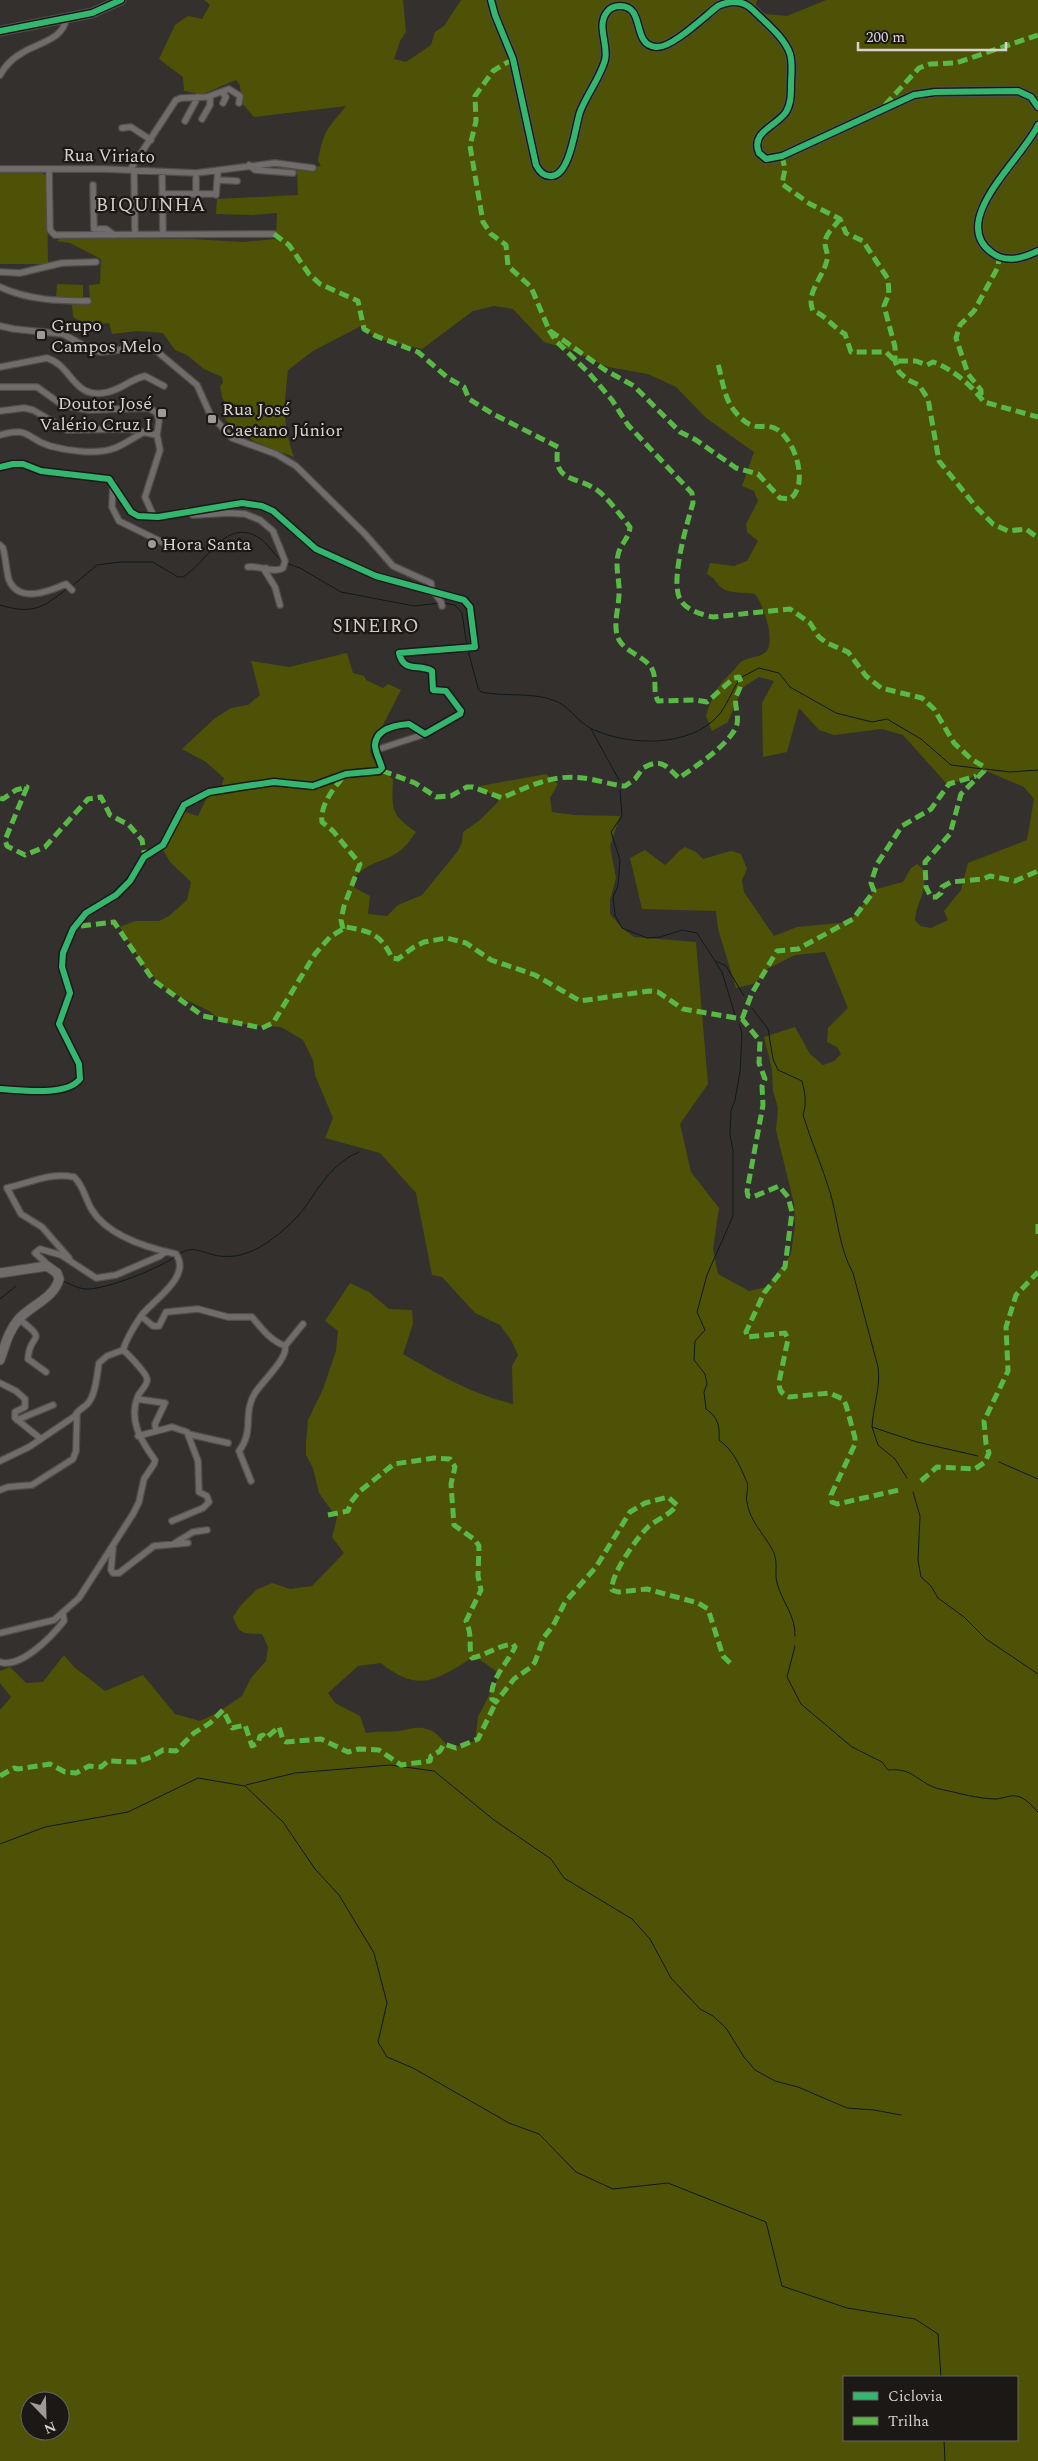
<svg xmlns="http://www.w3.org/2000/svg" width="1038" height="2461" viewBox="0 0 1038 2461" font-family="Spectral,serif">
  <rect width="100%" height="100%" fill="#34302d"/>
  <path fill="#4e5206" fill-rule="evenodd" d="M204 0H403L406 32 400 41 394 59 406 62 431 45 435 32 444 26 461 0H757L754 13 787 16 826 0H1038V2461H0V1710L11 1697 0 1683V1671L10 1667 26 1683 43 1682 64 1655 74 1667 105 1691 143 1675 175 1714 200 1721 217 1713 242 1696 251 1678 266 1661 268 1647 262 1634C244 1633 240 1636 233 1617L241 1605 256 1590 272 1583 290 1589 312 1586 344 1553 332 1537 337 1518 319 1493 313 1468 306 1455V1443L308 1420 323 1389 336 1351 338 1331 325 1321 350 1283 369 1292 389 1309 412 1310 413 1324 403 1354C437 1374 474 1395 513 1404L512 1366 518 1355 511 1340 500 1325 475 1313 442 1277 432 1275 416 1193 380 1153 325 1138 333 1118 315 1075 313 1060 303 1040 281 1027 225 1023 209 1011 168 991 145 968 120 927 135 921H159L169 916 187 900 191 882 170 862 161 846 182 811 198 816 208 795 221 788 224 778 206 762 182 749 215 718 231 708 248 705 260 695 251 661 289 667 347 653 353 673 364 676 366 680 383 688 388 684 401 690 370 750C374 765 379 770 393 779 392 809 390 814 416 832 410 840 405 848 397 853 382 863 354 865 353 887L370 896 368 914 387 916 398 905 422 895 458 851 462 842 463 832 480 820 499 801 480 786 546 774 558 784 550 798 552 812 574 815 620 816 610 846 616 878 610 900V914L622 928 634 937 696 942 708 1084 680 1124 691 1172 719 1208 713 1249 718 1274 749 1291 767 1287 791 1254 795 1225 794 1204 776 1130 778 1108 773 1091 772 1069 764 1037 795 1027 810 1054 823 1065 834 1061 841 1054 837 1047 827 1042 828 1028 848 1008 825 952 795 955 767 969 761 978 753 984 736 988 718 929 716 911 642 909 630 858 645 850 665 865C673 859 676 852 685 847L696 852 703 859 731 851 741 854 747 869 742 880 744 892 774 936 797 927 849 922 876 889 903 882 911 868 917 864 923 869C928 895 917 898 915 920L920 926 931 928 948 920 944 911 961 890 968 863 1027 840 1034 799 1024 787 984 770 965 781 946 783 903 735 882 729 834 735 819 730 799 708 787 752 763 757 762 703 774 681 759 677 742 688 728 722 712 731 706 716C713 695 717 686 733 671 736 668 738 664 741 662 749 656 762 659 768 649 774 636 763 604 755 594 746 592 729 594 722 588 716 583 715 578 707 574L710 563 734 566 747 561 758 541 747 532 746 524 758 501 754 491 742 486 754 452 706 418 676 387 648 374 608 367 571 350 544 342 513 309 494 306 473 311 422 349 375 338 363 325 313 351 288 370C284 407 282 422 294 457 267 446 237 439 221 413L228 408 222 397 220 386 223 383 222 377 204 369 187 355 175 350 163 333 137 331 112 334 109 323 87 326 73 317 72 305 90 303 89 285 100 284 101 259 70 243 56 241 62 238 192 239 243 242 276 239 277 213 252 215 216 214 217 199 298 195 297 169 321 166 318 161C324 129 327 130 346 106L254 117 241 102 240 85 236 80 203 94 184 91 183 77 159 59 175 25 188 16 202 19 210 5ZM470 1659H479L500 1674 478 1717 475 1741 450 1749C440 1736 432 1726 414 1728 409 1728 404 1731 398 1731 387 1732 377 1731 366 1733L360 1716 335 1703 328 1693 358 1666 381 1663C417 1692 434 1682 470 1659ZM844 2377H1017V2440H844ZM30 2401H60V2431H30Z
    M0 173H43L47 178 48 264H0Z
    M57 284 83 285V299H56Z"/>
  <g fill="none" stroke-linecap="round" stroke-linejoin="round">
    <path stroke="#0d191d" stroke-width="1" d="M286 563 300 568 341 592 414 606 440 603
      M72 586 97 565 120 562H153L178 577H183C208 562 226 515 261 539 269 545 274 555 282 561
      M444 603 455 605 462 613 467 646
      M0 605C32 615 43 608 68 588
      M468 650 478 688 481 692C505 697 531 692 553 700 569 705 577 722 592 729 629 746 688 748 718 716 726 707 732 691 739 680
      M740 678 759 668 779 673 790 687 836 713 872 722 887 719 921 739 951 765 983 769
      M591 729 619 780
      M985 769 1010 772 1038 770
      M620 790 622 816 611 832 620 860 618 886 613 897 615 915 622 928 647 938 660 937 682 930 697 933 722 972 735 1015
      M716 961 726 966 744 996
      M752 1008 768 1029 773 1059 778 1070 802 1081C805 1093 807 1103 803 1115 811 1141 822 1166 830 1192 838 1219 839 1248 853 1273L878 1367C881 1387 873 1406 872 1427L917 1442 978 1456
      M739 1024 742 1033 740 1072 735 1100 731 1111 730 1135 733 1151V1216L707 1275 697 1312 705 1330 695 1341 694 1360 705 1374 707 1384 704 1392 706 1409C718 1417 720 1426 719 1440 733 1450 739 1464 746 1480 750 1487 745 1495 747 1502 749 1520 764 1534 772 1549 779 1560 774 1572 777 1583 782 1602 796 1616 795 1636
      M179 1254C194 1244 204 1254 219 1256 234 1258 247 1254 260 1247 276 1238 295 1221 306 1206 320 1185 334 1162 359 1152
      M65 1282C72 1285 79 1289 87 1289 108 1289 157 1269 175 1257
      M0 1299 16 1286
      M872 1427 878 1445 895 1459 907 1478
      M999 1462 1038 1479
      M913 1492 920 1516 918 1560 921 1577 931 1586 938 1598 964 1617 986 1639 1038 1674
      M795 1646 787 1677 801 1704 852 1747 882 1762 888 1770C914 1767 918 1784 940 1789 958 1793 979 1799 997 1799 1003 1798 1011 1795 1016 1796 1025 1797 1032 1806 1038 1812
      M246 1785 295 1773 390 1765 434 1771 494 1820 551 1859 564 1878 632 1919 650 1939 671 1978 700 2009 713 2016 726 2028 744 2057 755 2070 775 2081 798 2087 847 2108 874 2110 901 2115
      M0 1844 45 1827 128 1812 198 1778 245 1786 283 1822 315 1869 339 1895 374 1953 387 2003 378 2042 387 2057 413 2068 509 2123 539 2134 576 2172 613 2189 668 2183 766 2222 782 2286 847 2308 915 2319 938 2334 941 2377
      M944 2440 945 2461"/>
    <defs>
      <path id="street" d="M0 75C5 66 13 58 22 53 37 43 64 40 66 18
        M222 92 226 97 223 103
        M202 119 210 105V96
        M185 121 198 97
        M122 128 131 127 151 140
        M249 165 255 170 293 173
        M0 169H104L196 173 275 163 313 168
        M49 170 50 230 55 235 274 234
        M130 170 176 100 181 98 207 97 229 89 240 96 239 103
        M134 170 135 234
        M162 172 163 234
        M196 173V194
        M218 180 237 181
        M93 185 94 229H106L114 235
        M162 194H213
        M216 195 218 170
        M0 272 20 273 62 263 96 262
        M0 287C28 300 58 301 88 301
        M0 326 14 329 63 334 92 350 101 352 148 347 154 349 197 385 210 414 232 438 276 454 296 466 365 534 393 566 431 583 432 592
        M0 367 47 358C73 366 73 401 108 392 122 389 131 379 145 376L164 386
        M0 387H37L58 402 71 407 90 410 149 408 157 413 159 421 157 435 160 450 145 497 154 517
        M0 411 24 408 33 410 67 430 128 429 157 435
        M0 435C31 426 26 439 50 446 68 451 97 455 115 448 126 444 135 436 145 432
        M0 467 13 464H23L41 471 109 479 131 512 138 516 158 517 242 503 262 506 273 511 316 549 376 576 464 600 470 607 475 647 399 653C404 674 419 663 432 671L433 690 446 691 461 711 460 714 425 734 409 724C396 725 376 728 375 745 375 752 380 761 382 768L379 771 346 774 313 786 274 782 240 787 209 792 184 805 163 845 144 857 130 881 116 895 86 913 73 929 63 953 62 967 70 993 59 1024 79 1064 80 1079C66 1097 20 1090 0 1089
        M113 483 112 507 119 521 174 548
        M187 511 193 515 229 513 245 514 260 520 273 531 285 561 283 568C274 574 259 565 248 567
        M0 545 3 548C6 559 6 570 9 580 19 604 50 591 66 584L72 590
        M266 568 265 571 275 587 280 605
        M434 592 441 602 442 606
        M376 750 425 734
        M7 1188C30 1183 50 1172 74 1177 84 1186 85 1199 92 1210 108 1236 148 1248 176 1254 192 1277 153 1300 141 1316 135 1325 126 1340 123 1350
        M7 1188 21 1214 42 1227 69 1258
        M47 1266 45 1262 35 1253 40 1249 61 1255 96 1278 116 1275 160 1256 165 1252
        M141 1316 153 1326H159L166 1312 198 1309 228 1317H252C262 1329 270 1340 285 1346 289 1357 261 1383 255 1393 242 1414 255 1430 239 1451L251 1481
        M19 1319C50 1343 29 1332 28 1359L46 1372
        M285 1346 303 1324
        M0 1383 16 1391 25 1399V1407L15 1412V1418L41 1439
        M137 1399 165 1403 155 1424 156 1431
        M17 1420 53 1405
        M188 1434 228 1443
        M138 1436 172 1427 187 1432 198 1461 199 1492 207 1496 209 1502 203 1508 172 1521
        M0 1461 29 1447 75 1416C78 1409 85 1408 89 1402 96 1392 97 1375 99 1363L107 1356 123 1350C128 1354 147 1374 147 1379 148 1385 140 1391 138 1396 128 1420 141 1441 155 1460L154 1464 144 1479 139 1502 133 1514 79 1598 54 1620 0 1633
        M0 1490 8 1487 32 1485 73 1459 76 1451 77 1413
        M175 1543 193 1532 207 1530
        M113 1548 111 1570 113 1573H119L154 1546 188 1543
        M0 1662C21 1669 52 1636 64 1621L63 1614"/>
      <path id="secondary" d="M491 0 495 15 513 59 536 165C539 171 543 176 550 176 570 178 575 127 580 112 587 94 600 78 605 60 609 45 596 26 607 12 610 8 614 6 620 6 646 6 631 45 656 47 671 49 705 16 718 6 731 0 743 0 753 10 765 22 785 38 790 54 793 64 791 75 791 85 791 94 791 104 786 112 777 126 750 132 759 153L766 159 782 156 914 95 935 92 1018 91 1031 97 1038 107
        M0 31 92 13 121 0
        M1038 125C1024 157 948 220 991 252 1006 264 1023 258 1038 251
        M0 1273 47 1266 57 1273 59 1279C54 1299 29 1306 18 1320 8 1332 5 1346 0 1360"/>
    </defs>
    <use href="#street" stroke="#514d4b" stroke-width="8"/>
    <use href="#secondary" stroke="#514d4b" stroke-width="11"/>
    <use href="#street" stroke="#706c6b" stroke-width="5.5"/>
    <use href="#secondary" stroke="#706c6b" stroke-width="9"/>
    <path stroke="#58b947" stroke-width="5" stroke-dasharray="10 5" stroke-linecap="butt" d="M513 59 493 71 475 96 476 121 470 146 483 222 491 234 506 245 508 266 531 287 549 330 605 370 634 386 680 432 696 440 736 468 758 474 780 498 790 499C809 485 796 442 778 430 762 420 757 436 737 414 724 400 723 382 718 364
      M885 105 919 68 930 64 956 63 1038 35
      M782 156 785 169 782 184 810 204 840 219 846 233 863 241 888 279 889 294 884 306 895 347V361L899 372 908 380 919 385 928 399 939 461 977 508 993 524 1008 531 1026 529 1038 538
      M840 219C835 226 827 232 825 241 824 247 829 254 827 260 823 278 805 293 813 311 823 313 834 328 845 334L851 352H886L895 361H916L927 365 933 362C953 369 972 386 984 402L1038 417
      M274 234 289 245 309 274 320 284 358 301 364 329 376 336 418 352 448 378 464 387 469 399 493 414 558 447C552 483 575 475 597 490 607 497 622 517 630 527 629 539 620 544 618 555 615 568 620 581 619 594 619 608 612 626 619 640 626 652 643 656 651 667 658 678 652 690 658 701L696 700 707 702 734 678 739 677 741 682C741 688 738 691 736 697 734 705 739 714 737 724 732 743 696 766 679 778 666 767 663 757 643 768L635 779 625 786C616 786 595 779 583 778 552 774 530 786 502 798L473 787H467L451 796 436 797 415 783 380 770
      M549 330 556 341 589 373 612 400 628 425 692 493 693 503C687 523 670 581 680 599 685 610 703 615 713 617L790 609 810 623 819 637 827 643 848 652 866 676 881 688 922 698 934 709 954 743 971 759 983 766 984 771 961 794 950 834 925 862 926 887 931 897H936L941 893 942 887 951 882 983 879 990 876 1015 881 1038 871
      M981 395V390L968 374 956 338 960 325 974 311 998 267 999 257
      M0 798 3 799 16 790 27 787 5 840 7 846 25 855 45 847 88 799 101 797 110 815 129 825 142 840 145 857
      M81 926 114 922 153 980 203 1016 262 1028 273 1023 315 954 330 937 346 927C370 931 381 934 392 958L398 959 414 947 424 942 447 938 466 943 491 960 535 975 580 1001 649 991 658 992 683 1009 742 1019 760 1041 759 1063 765 1079 762 1086 763 1105 747 1191 748 1196 753 1197 779 1186 788 1197 792 1212 785 1267 764 1293 746 1332 747 1337 785 1333 788 1339 779 1382C779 1390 781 1394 789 1397L829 1393 843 1399 846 1405 855 1438V1444L831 1495 832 1502 837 1504 899 1490
      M343 929 341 920 344 906 360 864 333 831 322 822C320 805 333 789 344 776
      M742 1019 752 993 777 951 798 949 853 919 874 891 871 883 877 864 902 826 931 809 949 784 976 776
      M1038 1224V1235
      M921 1481 937 1467 975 1469 985 1462 989 1453 986 1444 984 1421 1008 1371 1006 1327 1016 1295 1038 1272
      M328 1515 348 1511 351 1502 360 1491 394 1464 434 1458 450 1459 455 1467 451 1484 454 1525 475 1540 479 1546 478 1576 481 1590 466 1621C473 1636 468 1647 472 1658 487 1655 496 1646 513 1644L515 1647C507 1664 489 1680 492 1699L496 1702 514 1679 531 1667 535 1662 544 1637 553 1626 565 1602 596 1567 630 1512 645 1503 668 1497 677 1505C671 1514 658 1519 649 1526 638 1536 610 1575 612 1590L618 1592 647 1589 698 1603 708 1609 723 1656 732 1665
      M0 1776 14 1768 18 1769 50 1764 65 1772 76 1773 89 1766 101 1767 108 1761 136 1762 151 1757 163 1750 176 1751 194 1733 210 1723 223 1710 232 1728 245 1725 252 1746 258 1743 260 1736 263 1735 266 1738 279 1727 283 1740 286 1742 321 1739 348 1752 359 1749 379 1750 401 1765 430 1761 431 1756 440 1751 444 1744 456 1748 478 1739 496 1702"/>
    <defs>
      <path id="cycleway" d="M491 0 495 15 513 59 536 165C539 171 543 176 550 176 570 178 575 127 580 112 587 94 600 78 605 60 609 45 596 26 607 12 610 8 614 6 620 6 646 6 631 45 656 47 671 49 705 16 718 6 731 0 743 0 753 10 765 22 785 38 790 54 793 64 791 75 791 85 791 94 791 104 786 112 777 126 750 132 759 153L766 159 782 156 914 95 935 92 1018 91 1031 97 1038 107
        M0 31 92 13 121 0
        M1038 125C1024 157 948 220 991 252 1006 264 1023 258 1038 251
        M0 467 13 464H23L41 471 109 479 131 512 138 516 158 517 242 503 262 506 273 511 316 549 376 576 464 600 470 607 475 647 399 653C404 674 419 663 432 671L433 690 446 691 461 711 460 714 425 734 409 724C396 725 376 728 375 745 375 752 380 761 382 768L379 771 346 774 313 786 274 782 240 787 209 792 184 805 163 845 144 857 130 881 116 895 86 913 73 929 63 953 62 967 70 993 59 1024 79 1064 80 1079C66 1097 20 1090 0 1089"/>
    </defs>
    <use href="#cycleway" stroke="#1b1816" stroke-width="9"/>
    <use href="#cycleway" stroke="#33b770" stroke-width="6"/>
  </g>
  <g fill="#9f9a97" stroke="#1b1816" stroke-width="2">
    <rect x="36" y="330" width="10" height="10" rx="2.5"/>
    <rect x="157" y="408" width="10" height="10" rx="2.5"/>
    <rect x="207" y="414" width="10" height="10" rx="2.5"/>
    <circle cx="152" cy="544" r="5"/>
  </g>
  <g text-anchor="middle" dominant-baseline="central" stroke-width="4.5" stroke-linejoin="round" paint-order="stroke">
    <g font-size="18" fill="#d8d3d0" stroke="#1b1816">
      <text transform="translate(109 156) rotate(1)">Rua Viriato</text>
    </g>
    <g font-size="18" fill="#d8d3d0" stroke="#1b1816" text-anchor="start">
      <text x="51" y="325">Grupo<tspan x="51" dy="21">Campos Melo</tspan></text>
      <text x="152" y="403" text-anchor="end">Doutor José<tspan x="152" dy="21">Valério Cruz I</tspan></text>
      <text x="222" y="409">Rua José<tspan x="222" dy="21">Caetano Júnior</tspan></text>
      <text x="162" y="544">Hora Santa</text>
    </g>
    <g font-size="19" letter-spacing="1" fill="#d4cac4" stroke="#1b1816">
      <text x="151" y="205">BIQUINHA</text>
      <text x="376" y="626">SINEIRO</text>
    </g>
  </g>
  <rect x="843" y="2376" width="175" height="65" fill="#1b1816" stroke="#676360"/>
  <rect x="853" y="2392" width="25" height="8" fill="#33b770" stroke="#676360"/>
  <text x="888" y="2401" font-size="15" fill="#d8d3d0">Ciclovia</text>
  <rect x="853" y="2417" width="25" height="8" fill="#58b947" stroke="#676360"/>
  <text x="888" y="2426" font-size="15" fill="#d8d3d0">Trilha</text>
  <g transform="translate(45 2416) rotate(157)"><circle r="24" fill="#1b1816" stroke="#676360"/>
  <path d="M0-4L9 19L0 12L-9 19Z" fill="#9f9a97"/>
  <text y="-8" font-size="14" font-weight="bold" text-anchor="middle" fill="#d8d3d0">N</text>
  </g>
  <path d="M858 42v8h148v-8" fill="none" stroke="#d8d3d0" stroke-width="2.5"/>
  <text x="866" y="42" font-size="15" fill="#d8d3d0" stroke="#1b1816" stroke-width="4" paint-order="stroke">200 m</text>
</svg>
